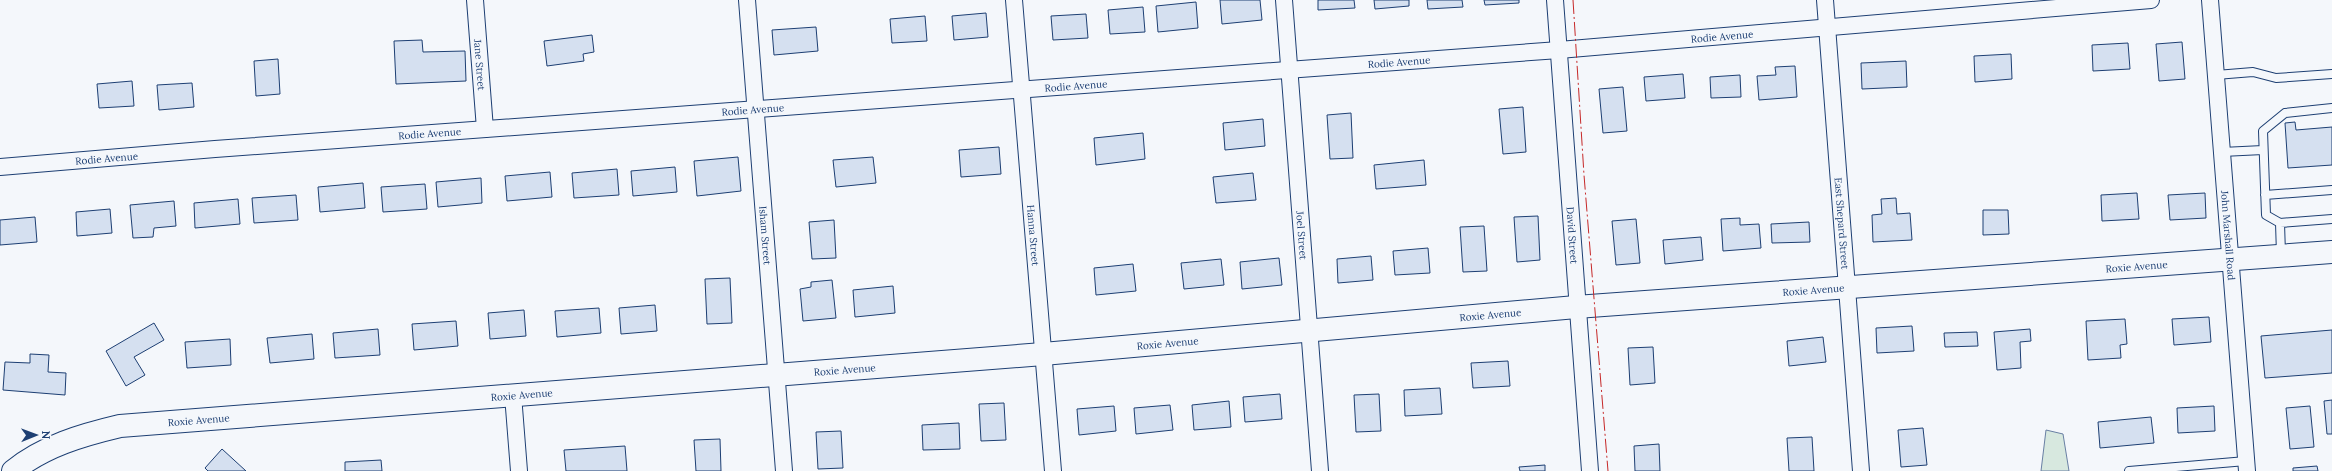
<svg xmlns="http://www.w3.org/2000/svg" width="2332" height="471" viewBox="0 0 2332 471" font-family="Lora,serif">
  <rect width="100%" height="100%" fill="#f4f7fb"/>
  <path fill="#d7e8df" stroke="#687fa3" d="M2046 430 2063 434 2069 471H2041Z"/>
  <path fill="#d5e0f0" stroke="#1d3f73" d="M1220 0H1260L1262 20 1222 24Z
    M1318 0H1354L1355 8 1318 10Z
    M1374 0H1409V6L1375 9Z
    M1427 0H1462L1463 7 1428 9Z
    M1484 0H1519V3L1485 5Z
    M1196 2 1198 28 1158 32 1156 6Z
    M1143 7 1145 32 1110 34 1108 10Z
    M986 13 988 37 954 40 952 16Z
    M1086 14 1088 38 1053 40 1051 16Z
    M925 16 927 41 892 43 890 19Z
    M816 27 818 51 774 55 772 30Z
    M592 35 594 52 583 54 584 61 547 66 544 41Z
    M422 40 423 52 465 51 466 81 396 84 394 41Z
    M2182 42 2185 79 2159 81 2156 44Z
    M2128 43 2130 69 2093 71 2092 45Z
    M2011 54 2012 79 1975 82 1974 56Z
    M278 59 280 94 256 96 254 61Z
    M1906 61 1907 87 1862 89 1861 63Z
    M1795 66 1797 97 1759 100 1757 76 1776 75 1775 67Z
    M1683 74 1685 98 1646 101 1644 77Z
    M1740 75 1741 97 1711 98 1710 77Z
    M132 81 134 106 99 108 97 84Z
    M192 83 194 107 159 110 157 85Z
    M1623 87 1627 131 1603 133 1599 89Z
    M1523 107 1526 152 1503 154 1499 109Z
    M1351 113 1353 158 1330 159 1327 115Z
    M1263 119 1265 146 1225 150 1223 123Z
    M2295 122 2296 130 2332 127V165L2288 168 2285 123Z
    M1143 133 1145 159 1096 165 1094 138Z
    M999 147 1001 174 961 177 959 150Z
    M738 157 741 191 697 196 694 161Z
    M873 157 876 183 836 187 833 160Z
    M1424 160 1426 185 1376 189 1374 165Z
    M675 167 677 192 633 196 631 171Z
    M617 169 619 195 574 198 572 173Z
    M550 172 552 197 507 201 505 176Z
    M1253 173 1256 200 1216 203 1213 177Z
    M481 178 482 203 438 207 436 182Z
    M363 183 365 208 320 212 318 187Z
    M425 184 427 209 383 212 381 187Z
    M2137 193 2139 219 2102 221 2101 195Z
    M2205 193 2206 218 2170 220 2168 195Z
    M296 195 298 220 254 223 252 198Z
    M1896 198 1897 214 1910 213 1912 240 1873 242 1872 215 1882 214 1881 199Z
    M238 199 240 224 195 228 194 203Z
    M174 201 176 226 154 228 153 237 133 238 130 205Z
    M110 209 112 233 77 236 76 212Z
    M1983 210H2008L2009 234 1983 235Z
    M1538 216 1540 260 1517 262 1514 217Z
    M35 217 37 242 0 245V220Z
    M1740 218V225L1759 224 1761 248 1723 251 1721 219Z
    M1636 219 1640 263 1616 265 1612 221Z
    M834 220 836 258 812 259 809 222Z
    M1809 222 1810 242 1772 243 1771 224Z
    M1484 226 1487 271 1463 272 1460 227Z
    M1701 237 1703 260 1665 264 1663 240Z
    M1428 248 1430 273 1395 275 1393 251Z
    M1371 256 1373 280 1338 283 1337 259Z
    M1279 258 1282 285 1242 289 1240 262Z
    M1221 259 1224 285 1184 289 1181 263Z
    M1133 264 1136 291 1096 295 1094 268Z
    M730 278 732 323 707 324 705 279Z
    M832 280 836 318 803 321 800 289 811 287V282Z
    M893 286 895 313 855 317 853 290Z
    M655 305 657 331 621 334 619 308Z
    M599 308 601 333 557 337 555 311Z
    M524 310 526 336 490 339 488 313Z
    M2209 317 2211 342 2174 345 2172 319Z
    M2125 319 2127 344 2120 345 2121 358 2088 360 2086 321Z
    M456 321 458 346 414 350 412 324Z
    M154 323 164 340 134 357 145 375 126 386 106 351Z
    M1912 326 1914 351 1877 353 1876 328Z
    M378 329 380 355 335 358 333 333Z
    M2030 329 2031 341 2020 342 2021 368 1997 370 1994 332Z
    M2332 330V373L2265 378 2261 336Z
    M1977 332 1978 346 1945 347 1944 333Z
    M312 334 314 359 270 363 267 338Z
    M1823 337 1826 362 1789 366 1787 341Z
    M230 339 231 365 187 368 185 342Z
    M1653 347 1655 383 1630 385 1628 348Z
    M30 354 49 355 48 372 66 373 65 395 3 390 5 362 30 363Z
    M1508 361 1510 386 1473 388 1471 363Z
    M1440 388 1442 414 1405 416 1404 390Z
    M1280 394 1282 419 1245 422 1243 397Z
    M1379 394 1381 431 1356 432 1354 395Z
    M2332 400V434H2327L2324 401Z
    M1229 401 1231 427 1194 430 1192 405Z
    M1004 403 1006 440 981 441 979 404Z
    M1170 405 1173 430 1136 434 1134 408Z
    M1114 406 1116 431 1079 435 1077 409Z
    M2214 406 2215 431 2178 433 2177 408Z
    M2310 406 2314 447 2290 449 2286 408Z
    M2151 417 2154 443 2100 448 2098 422Z
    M959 423 960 449 923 450 922 425Z
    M1923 428 1927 465 1901 467 1898 430Z
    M841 431 843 468 818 469 816 432Z
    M1812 437 1814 471H1789L1787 438Z
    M720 439 721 471H696L694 440Z
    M1659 444 1660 471H1635L1634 446Z
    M625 446 627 471H566L564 450Z
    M222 449 246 471H208L205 468Z
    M381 460 382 471H345V462Z
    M1545 465V471H1520L1519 467Z
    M2317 466 2318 471H2293V468Z"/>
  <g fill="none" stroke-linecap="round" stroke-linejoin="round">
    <defs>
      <path id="lane" d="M2216 75 2253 72 2276 78 2332 74
        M2222 152 2263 150
        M2265 195 2332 190
        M2280 223 2266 215 2263 131 2285 113 2332 108
        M2281 254 2280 223 2332 219
        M2129 471 2246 461"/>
      <g id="street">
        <path id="s1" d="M475 0 485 129"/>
        <path id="s2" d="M747 0 784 471"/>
        <path id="s3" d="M1014 0 1053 471"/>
        <path id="s4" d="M1284 0 1320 471"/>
        <path id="s5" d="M1555 0 1590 471"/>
        <path id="s6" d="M1825 0 1861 471"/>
        <path id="s7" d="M2210 0 2247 471"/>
        <path id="s8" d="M0 167 215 149 1559 50 2151 0"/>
        <path d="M513 395 519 471"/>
      </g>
      <g id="secondary">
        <path id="s9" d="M13 471C44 446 82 435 120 426L1043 354 1576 307 2332 252"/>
      </g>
    </defs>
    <use href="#lane" stroke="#1d3f73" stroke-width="10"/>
    <use href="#street" stroke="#1d3f73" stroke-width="18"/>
    <use href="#secondary" stroke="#1d3f73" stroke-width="24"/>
    <use href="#lane" stroke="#f4f7fb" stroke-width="8"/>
    <use href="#street" stroke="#f4f7fb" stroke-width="16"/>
    <use href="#secondary" stroke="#f4f7fb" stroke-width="22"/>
    <path stroke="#c62828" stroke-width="1" stroke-dasharray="14 3 2 3" stroke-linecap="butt" d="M1573 0 1584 175 1608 471"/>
  </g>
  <g text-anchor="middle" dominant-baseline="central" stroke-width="3" stroke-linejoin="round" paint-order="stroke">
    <g font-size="10" fill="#1d3f73" stroke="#f4f7fb">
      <text stroke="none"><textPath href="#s8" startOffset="1727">Rodie Avenue</textPath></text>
      <text stroke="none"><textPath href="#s8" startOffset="1403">Rodie Avenue</textPath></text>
      <text stroke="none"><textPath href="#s1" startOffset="65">Jane Street</textPath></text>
      <text stroke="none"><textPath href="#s8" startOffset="1079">Rodie Avenue</textPath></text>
      <text stroke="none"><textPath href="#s8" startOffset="755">Rodie Avenue</textPath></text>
      <text stroke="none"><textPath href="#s8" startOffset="431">Rodie Avenue</textPath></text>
      <text stroke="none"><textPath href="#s8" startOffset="107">Rodie Avenue</textPath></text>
      <text stroke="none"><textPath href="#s6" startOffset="224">East Shepard Street</textPath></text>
      <text stroke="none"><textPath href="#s2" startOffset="236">Isham Street</textPath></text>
      <text stroke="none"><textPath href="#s3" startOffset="236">Hanna Street</textPath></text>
      <text stroke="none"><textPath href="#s4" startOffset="236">Joel Street</textPath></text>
      <text stroke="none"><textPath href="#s5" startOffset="236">David Street</textPath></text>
      <text stroke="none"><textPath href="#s7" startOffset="236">John Marshall Road</textPath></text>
      <text stroke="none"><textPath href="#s9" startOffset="2140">Roxie Avenue</textPath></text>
      <text stroke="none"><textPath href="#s9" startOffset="1816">Roxie Avenue</textPath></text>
      <text stroke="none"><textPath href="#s9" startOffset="1492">Roxie Avenue</textPath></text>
      <text stroke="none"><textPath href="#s9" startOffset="1168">Roxie Avenue</textPath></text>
      <text stroke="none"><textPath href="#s9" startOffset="844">Roxie Avenue</textPath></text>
      <text stroke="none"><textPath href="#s9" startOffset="520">Roxie Avenue</textPath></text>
      <text stroke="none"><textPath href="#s9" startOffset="196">Roxie Avenue</textPath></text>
    </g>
  </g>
  <g transform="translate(36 435) rotate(89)" stroke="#f4f7fb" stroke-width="3" paint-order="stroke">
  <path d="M0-3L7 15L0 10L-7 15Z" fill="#1d3f73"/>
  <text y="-6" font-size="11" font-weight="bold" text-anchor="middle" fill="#1d3f73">N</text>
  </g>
</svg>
